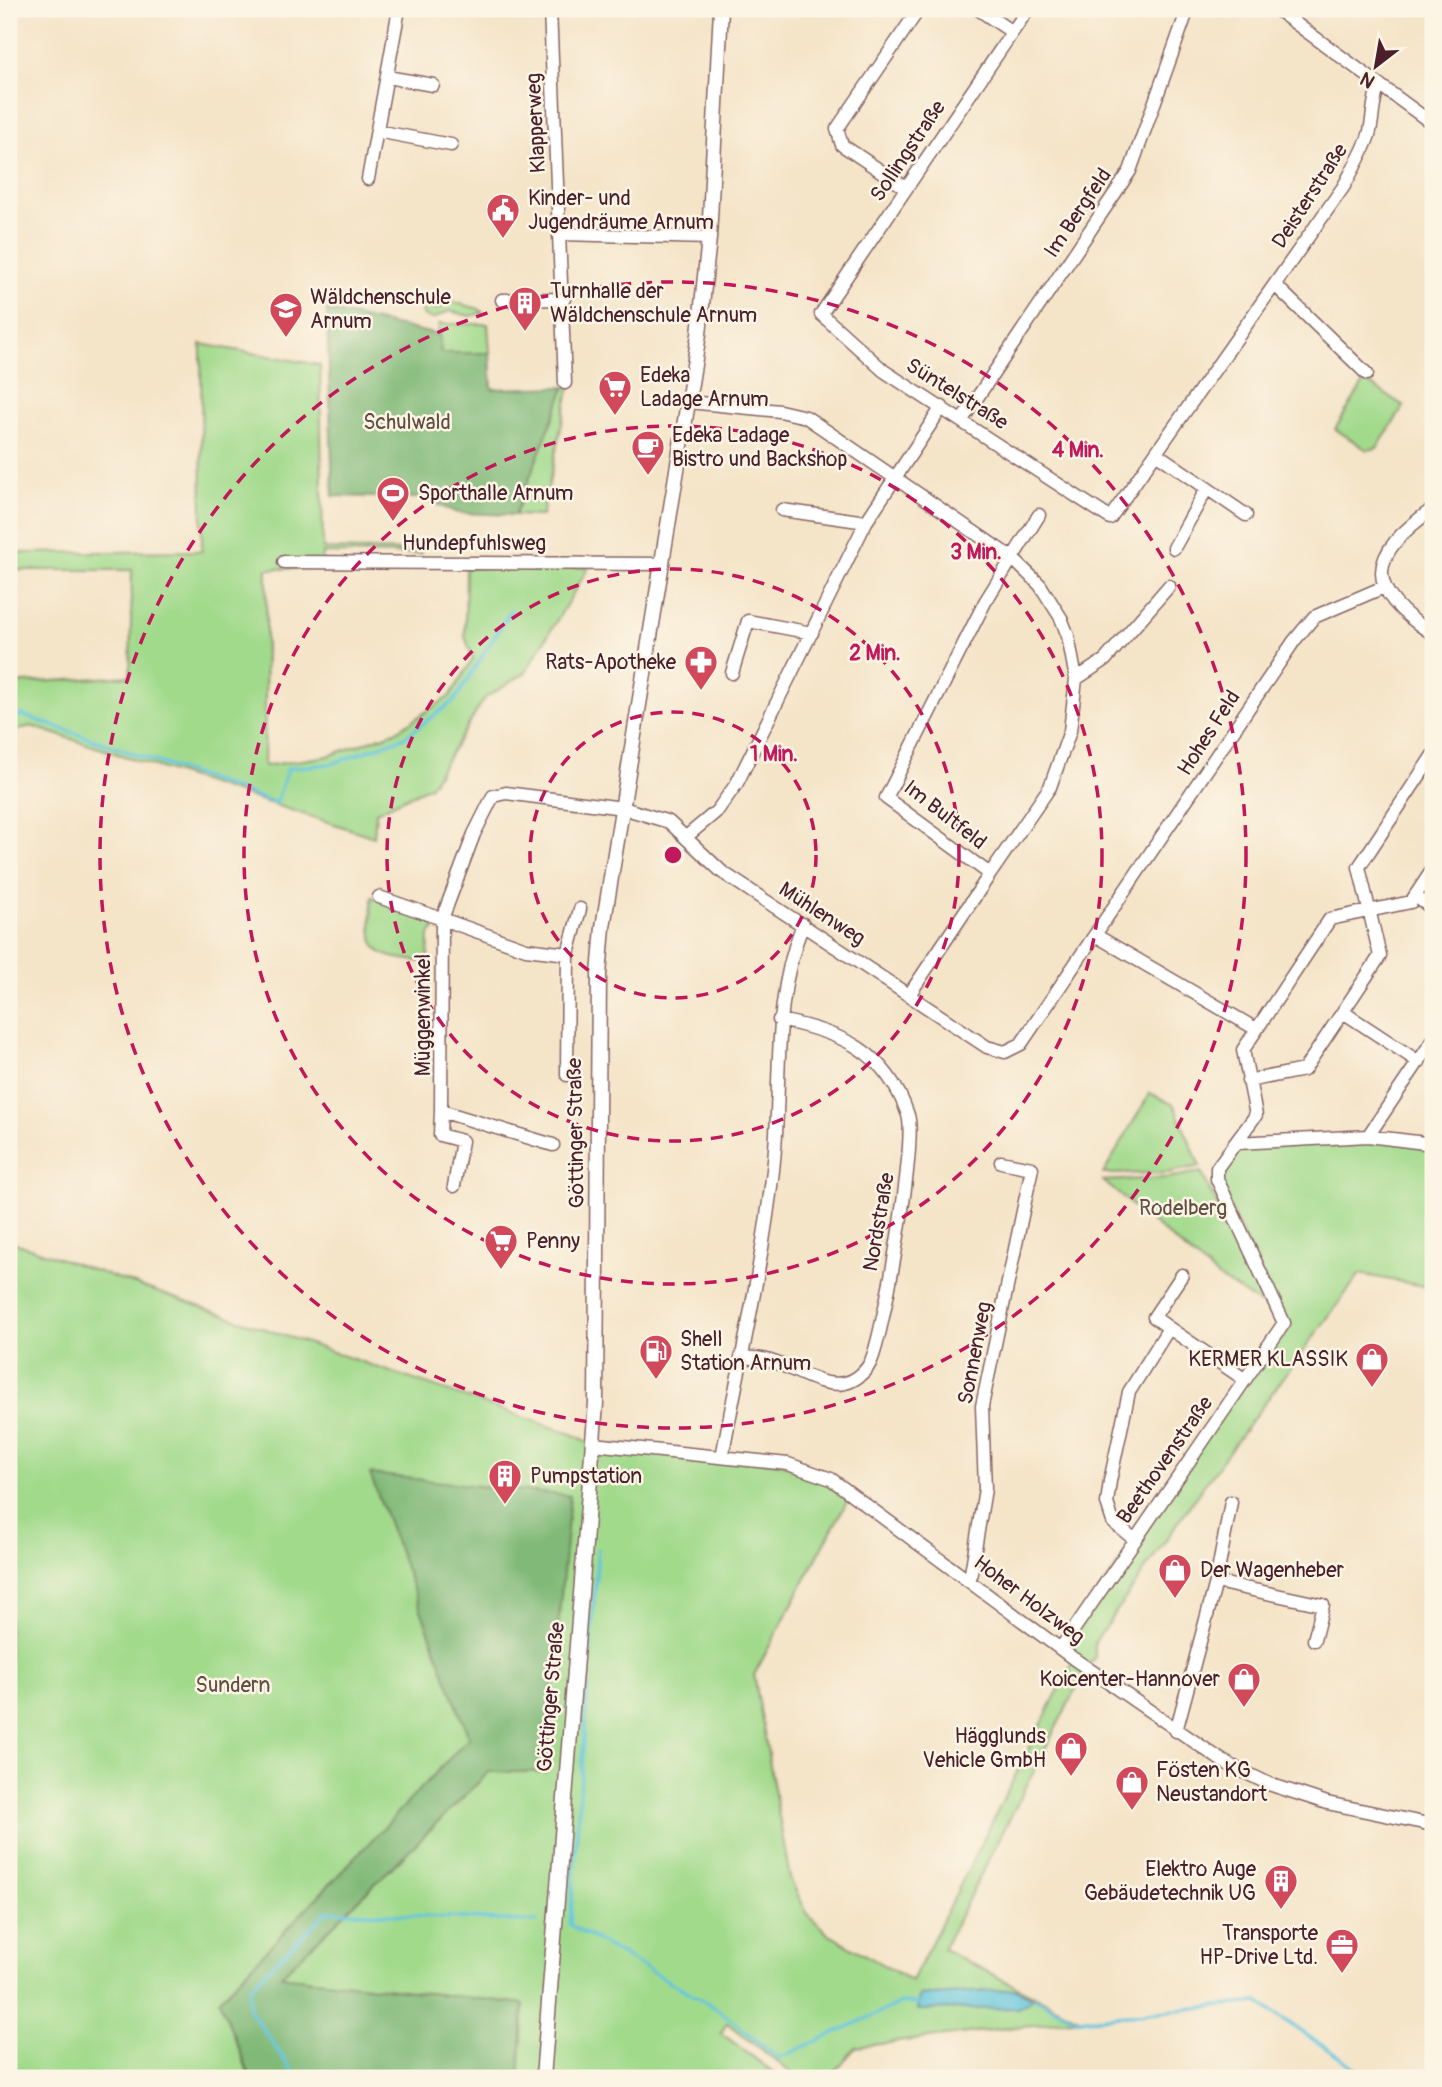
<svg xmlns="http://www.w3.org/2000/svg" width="1442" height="2087" viewBox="0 0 1442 2087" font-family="Pangolin,sans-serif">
  <rect width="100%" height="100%" fill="#fcf5e5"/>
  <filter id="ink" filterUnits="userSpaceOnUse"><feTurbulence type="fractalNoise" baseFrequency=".0143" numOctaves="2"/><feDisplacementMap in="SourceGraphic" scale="14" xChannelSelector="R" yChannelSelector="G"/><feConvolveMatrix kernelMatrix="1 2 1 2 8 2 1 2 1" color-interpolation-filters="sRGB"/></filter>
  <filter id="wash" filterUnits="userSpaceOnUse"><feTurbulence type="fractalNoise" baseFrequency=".00686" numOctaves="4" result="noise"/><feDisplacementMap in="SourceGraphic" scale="28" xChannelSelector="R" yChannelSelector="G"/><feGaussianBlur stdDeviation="1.57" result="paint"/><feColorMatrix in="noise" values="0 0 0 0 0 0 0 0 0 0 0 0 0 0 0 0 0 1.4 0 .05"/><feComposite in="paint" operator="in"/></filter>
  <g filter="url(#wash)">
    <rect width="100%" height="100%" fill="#f4e4c8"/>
    <path fill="#a2da8c" stroke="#767c5c" stroke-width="2" d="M449 301 479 309 483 313 470 316 449 311 433 319 424 316 420 307 426 303 429 309H438Z
      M438 324H488L490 353H441Z
      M201 344 320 365 323 549 421 551V554L323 553 322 568 267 569 264 766 328 756 395 732 450 696 473 659 465 636 466 568 589 567 525 673 485 698 430 786 376 812 374 837 31 726 9 732V684L130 676 132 570H9V553L202 551Z
      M1365 381 1404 406 1377 448 1367 450 1335 429Z
      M573 384 569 390 542 516 515 515 565 387Z
      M372 897 430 917 435 928 429 936 428 962C370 956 369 955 372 897Z
      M1150 1093 1174 1105 1200 1166 1166 1173 1103 1174Z
      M1368 1136 1433 1144V1288L1360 1274 1202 1488 1095 1642V1657L1087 1667 943 1949 1080 2019 856 2047 829 2078H798L727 2023 721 2033 781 2078H519L524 2004 280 1977 489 1772H545L498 1722 229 2022 250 2078H9V1241L572 1434 593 1444 788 1464 851 1494 754 1675 790 1879 807 1913 828 1934 912 1981 1074 1659 1061 1648 1283 1323 1217 1179 1237 1143Z
      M1201 1172 1270 1310 1219 1278 1103 1181 1166 1178Z"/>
    <path fill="#81ba78" stroke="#666c52" stroke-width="2" d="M327 310 439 335 441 353H490L492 389 565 387 515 515 458 513 422 498 333 496Z
      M370 1474 570 1496 545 1772H489L281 1976 524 2004 519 2078H251L219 2000 469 1738Z"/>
    <path fill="#5fc4dd" stroke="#547284" stroke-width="2" d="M1016 1989 1034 1998 1018 2008 917 2010 919 1996Z"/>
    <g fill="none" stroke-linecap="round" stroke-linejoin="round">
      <path stroke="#5fc4dd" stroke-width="3.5" d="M9 718 22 715 276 803 288 768 331 764 405 737 455 700 511 610
        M598 1549 570 1925 716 2008 779 2058 901 2003 918 2004
        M1034 1998 1078 2020 1258 2002 1370 2078
        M297 2078 249 2009 250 1987 328 1911 537 1922"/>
    </g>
  </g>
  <g filter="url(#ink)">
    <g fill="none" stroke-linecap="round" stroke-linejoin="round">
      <defs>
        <path id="minor" d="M550 9 565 383
          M978 9 1012 32
          M1028 9 821 314 884 371 1110 518 1344 186C1353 169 1363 153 1369 135 1374 117 1372 102 1379 85
          M1276 9 1433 124
          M387 77 433 85
          M377 131 451 145
          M368 179 399 9
          M906 188 842 145 837 129 919 9
          M561 234 709 238
          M1275 285 1367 374
          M502 300 564 299
          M689 402 780 411 806 417 1012 558 1040 585 1061 618 1068 636 1076 679 1070 731 1050 787 990 874
          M962 420 1130 171 1188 9
          M1157 454 1246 515
          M1433 509C1367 555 1363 589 1433 634
          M782 510 866 522
          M1174 548 1207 488
          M284 562 663 564
          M732 673 748 621 812 633
          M1076 679 1105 660 1169 586
          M686 837 717 811 737 783 866 522 942 407
          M1415 896 1433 909
          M379 897 442 919 441 1111 553 1145
          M1095 935 1256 1029
          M568 954 580 909
          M909 995 990 874 886 798 985 602 1039 515
          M1343 1012 1419 1062
          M567 1075 568 954 526 949 442 919 474 834 493 796 506 793 623 808 669 822 722 872 987 1047 1005 1052 1021 1044 1294 641 1314 617 1384 587
          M1248 1081 1304 1070 1380 956 1359 867 1433 755
          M441 1111 440 1135 462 1141 454 1186
          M1368 1136 1433 1040
          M1237 1143 1368 1136 1433 1144
          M1169 1328 1154 1317 1182 1275
          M741 1357C750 1358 759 1358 767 1360 793 1366 826 1394 853 1380 859 1377 868 1369 871 1361 884 1332 917 1143 908 1115 886 1050 840 1032 779 1020
          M593 1444 788 1464 831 1479 1074 1659 1224 1762 1269 1784 1327 1803 1433 1825
          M722 1457C740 1362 762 1267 773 1170 783 1086 770 1005 803 924
          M1134 1539 1113 1522 1107 1503 1110 1481 1129 1392 1169 1328 1244 1379
          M970 1579 985 1489 982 1406 1032 1168 1001 1162
          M1216 1582 1323 1605 1314 1640
          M1061 1648 1284 1323 1217 1179V1168L1256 1115 1243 1050 1330 919 1411 902 1433 869
          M1176 1731 1216 1582 1231 1502"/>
        <path id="tertiary" d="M543 2078 596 1403 599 975 603 927 699 334 709 238 721 9"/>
      </defs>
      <use href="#minor" stroke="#866462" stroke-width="15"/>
      <use href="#tertiary" stroke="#866462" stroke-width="17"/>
      <use href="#minor" stroke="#fff" stroke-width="12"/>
      <use href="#tertiary" stroke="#fff" stroke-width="14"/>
    </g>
  </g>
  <g fill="none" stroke="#c2185b" stroke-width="3.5" stroke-dasharray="12 9">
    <circle cx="673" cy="855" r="143"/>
    <circle cx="673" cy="855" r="286"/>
    <circle cx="673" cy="855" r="429"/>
    <circle cx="673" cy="855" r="573"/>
  </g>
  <defs>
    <symbol id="civic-pin" viewBox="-11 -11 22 30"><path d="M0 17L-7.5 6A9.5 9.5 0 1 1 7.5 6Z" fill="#d1495b" stroke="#fcf5e5"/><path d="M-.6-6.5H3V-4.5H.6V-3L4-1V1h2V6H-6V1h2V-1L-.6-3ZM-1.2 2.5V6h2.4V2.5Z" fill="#fff"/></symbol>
    <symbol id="building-pin" viewBox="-11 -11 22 30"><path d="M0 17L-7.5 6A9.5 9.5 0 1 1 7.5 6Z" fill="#d1495b" stroke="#fcf5e5"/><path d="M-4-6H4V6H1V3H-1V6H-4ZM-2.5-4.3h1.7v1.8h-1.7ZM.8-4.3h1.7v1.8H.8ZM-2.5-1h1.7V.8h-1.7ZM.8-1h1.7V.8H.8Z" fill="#fff"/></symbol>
    <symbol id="school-pin" viewBox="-11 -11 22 30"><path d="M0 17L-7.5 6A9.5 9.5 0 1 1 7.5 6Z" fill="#d1495b" stroke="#fcf5e5"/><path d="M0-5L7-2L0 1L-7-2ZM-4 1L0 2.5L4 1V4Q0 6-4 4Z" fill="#fff"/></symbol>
    <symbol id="supermarket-pin" viewBox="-11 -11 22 30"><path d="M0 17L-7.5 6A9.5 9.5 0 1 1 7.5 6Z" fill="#d1495b" stroke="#fcf5e5"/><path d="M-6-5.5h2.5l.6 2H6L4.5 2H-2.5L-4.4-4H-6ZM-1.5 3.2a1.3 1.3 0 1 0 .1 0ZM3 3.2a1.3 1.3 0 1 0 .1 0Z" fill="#fff"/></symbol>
    <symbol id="cafe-pin" viewBox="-11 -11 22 30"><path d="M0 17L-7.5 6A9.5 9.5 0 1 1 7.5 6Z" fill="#d1495b" stroke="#fcf5e5"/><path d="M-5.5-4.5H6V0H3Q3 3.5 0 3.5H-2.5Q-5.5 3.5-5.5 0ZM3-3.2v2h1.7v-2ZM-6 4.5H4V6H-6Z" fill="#fff"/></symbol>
    <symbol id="stadium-pin" viewBox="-11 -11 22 30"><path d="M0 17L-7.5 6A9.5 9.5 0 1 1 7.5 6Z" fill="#d1495b" stroke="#fcf5e5"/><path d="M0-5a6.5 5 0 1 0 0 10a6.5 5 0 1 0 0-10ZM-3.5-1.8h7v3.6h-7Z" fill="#fff"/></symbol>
    <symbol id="pharmacy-pin" viewBox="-11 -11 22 30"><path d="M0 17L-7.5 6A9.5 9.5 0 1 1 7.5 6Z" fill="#d1495b" stroke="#fcf5e5"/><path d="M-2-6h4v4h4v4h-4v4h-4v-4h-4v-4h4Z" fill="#fff"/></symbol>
    <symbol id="fuel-pin" viewBox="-11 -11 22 30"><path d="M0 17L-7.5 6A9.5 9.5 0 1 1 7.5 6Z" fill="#d1495b" stroke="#fcf5e5"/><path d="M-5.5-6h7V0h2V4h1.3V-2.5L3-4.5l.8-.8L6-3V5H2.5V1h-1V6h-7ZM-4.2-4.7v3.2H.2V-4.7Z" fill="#fff"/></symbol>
    <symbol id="shop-pin" viewBox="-11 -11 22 30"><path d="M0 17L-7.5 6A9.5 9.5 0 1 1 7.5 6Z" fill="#d1495b" stroke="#fcf5e5"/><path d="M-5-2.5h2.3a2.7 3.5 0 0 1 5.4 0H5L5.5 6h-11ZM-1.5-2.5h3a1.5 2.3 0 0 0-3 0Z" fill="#fff"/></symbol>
    <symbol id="office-pin" viewBox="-11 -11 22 30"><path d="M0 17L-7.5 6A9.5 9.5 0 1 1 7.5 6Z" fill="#d1495b" stroke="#fcf5e5"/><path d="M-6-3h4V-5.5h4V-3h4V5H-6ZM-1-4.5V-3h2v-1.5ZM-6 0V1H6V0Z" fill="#fff"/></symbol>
  </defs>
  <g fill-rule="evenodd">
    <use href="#civic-pin" x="484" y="191" width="38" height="52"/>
    <use href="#building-pin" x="506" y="284" width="38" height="52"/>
    <use href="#school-pin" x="267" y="290" width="38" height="52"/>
    <use href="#supermarket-pin" x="596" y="368" width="38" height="52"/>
    <use href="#cafe-pin" x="629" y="428" width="38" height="52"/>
    <use href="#stadium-pin" x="374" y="474" width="38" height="52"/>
    <use href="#pharmacy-pin" x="682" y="643" width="38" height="52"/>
    <use href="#supermarket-pin" x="482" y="1222" width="38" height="52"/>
    <use href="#fuel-pin" x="637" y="1332" width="38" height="52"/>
    <use href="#shop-pin" x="1353" y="1340" width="38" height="52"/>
    <use href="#building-pin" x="486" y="1457" width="38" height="52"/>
    <use href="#shop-pin" x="1156" y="1551" width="38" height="52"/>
    <use href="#shop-pin" x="1225" y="1660" width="38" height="52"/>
    <use href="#shop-pin" x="1052" y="1729" width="38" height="52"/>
    <use href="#shop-pin" x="1113" y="1763" width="38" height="52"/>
    <use href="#building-pin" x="1262" y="1862" width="38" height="52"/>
    <use href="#office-pin" x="1323" y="1926" width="38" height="52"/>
  </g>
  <g text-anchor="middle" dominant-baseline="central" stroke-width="5" stroke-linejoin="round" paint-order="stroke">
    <g font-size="21" fill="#4a1f2b" stroke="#fcf5e5">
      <text transform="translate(536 123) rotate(-93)">Klapperweg</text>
      <text transform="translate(908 151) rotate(-56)">Sollingstraße</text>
      <text transform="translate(1310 196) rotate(-57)">Deisterstraße</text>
      <text transform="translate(1078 213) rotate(-56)">Im Bergfeld</text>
      <text transform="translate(957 394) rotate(32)">Süntelstraße</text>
      <text x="474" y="543">Hundepfuhlsweg</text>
      <text transform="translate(1209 733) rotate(-57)">Hohes Feld</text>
      <text transform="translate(945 815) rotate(38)">Im Bultfeld</text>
      <text transform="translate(822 914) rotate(33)">Mühlenweg</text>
      <text transform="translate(423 1015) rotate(-90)">Müggenwinkel</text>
      <text transform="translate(576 1133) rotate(-91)">Göttinger Straße</text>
      <text transform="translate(879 1222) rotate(-80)">Nordstraße</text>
      <text transform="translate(975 1353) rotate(-79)">Sonnenweg</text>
      <text transform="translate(1165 1460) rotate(-55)">Beethovenstraße</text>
      <text transform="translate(1029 1600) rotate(37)">Hoher Holzweg</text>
      <text transform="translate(551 1697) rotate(-85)">Göttinger Straße</text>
    </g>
    <g font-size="21" fill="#4a1f2b" stroke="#fcf5e5" text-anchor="start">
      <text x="528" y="198">Kinder- und<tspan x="528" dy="24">Jugendräume Arnum</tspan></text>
      <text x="550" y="291">Turnhalle der<tspan x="550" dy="24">Wäldchenschule Arnum</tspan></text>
      <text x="310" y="297">Wäldchenschule<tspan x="310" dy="24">Arnum</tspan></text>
      <text x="640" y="375">Edeka<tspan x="640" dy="24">Ladage Arnum</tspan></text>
      <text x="672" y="435">Edeka Ladage<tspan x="672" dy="24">Bistro und Backshop</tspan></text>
      <text x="418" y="493">Sporthalle Arnum</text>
      <text x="676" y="662" text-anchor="end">Rats-Apotheke</text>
      <text x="526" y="1241">Penny</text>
      <text x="680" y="1339">Shell<tspan x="680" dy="24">Station Arnum</tspan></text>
      <text x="1348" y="1359" text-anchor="end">KERMER KLASSIK</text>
      <text x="530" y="1476">Pumpstation</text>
      <text x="1200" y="1570">Der Wagenheber</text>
      <text x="1220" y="1679" text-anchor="end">Koicenter-Hannover</text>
      <text x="1046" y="1736" text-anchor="end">Hägglunds<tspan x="1046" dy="24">Vehicle GmbH</tspan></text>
      <text x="1156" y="1770">Fösten KG<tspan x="1156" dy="24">Neustandort</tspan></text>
      <text x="1256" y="1869" text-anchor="end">Elektro Auge<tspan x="1256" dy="24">Gebäudetechnik UG</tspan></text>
      <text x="1318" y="1933" text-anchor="end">Transporte<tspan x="1318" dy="24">HP-Drive Ltd.</tspan></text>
    </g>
    <g font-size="21" fill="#604e43" stroke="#fcf5e5">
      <text x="407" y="422">Schulwald</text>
      <text x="1183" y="1208">Rodelberg</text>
      <text x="233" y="1685">Sundern</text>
    </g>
  </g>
  <circle cx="673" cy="855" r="10" fill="#c2185b" stroke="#fcf5e5" stroke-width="3.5"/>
  <g font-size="21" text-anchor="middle" font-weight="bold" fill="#c2185b" stroke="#fcf5e5" stroke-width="5" stroke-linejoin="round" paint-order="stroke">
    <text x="1078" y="457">4 Min.</text>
    <text x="976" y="559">3 Min.</text>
    <text x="875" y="660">2 Min.</text>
    <text x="774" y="761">1 Min.</text>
  </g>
  <rect width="1442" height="2087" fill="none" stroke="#fcf5e5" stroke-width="35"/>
  <g transform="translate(1376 66) rotate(211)" stroke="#fcf5e5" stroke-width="5" paint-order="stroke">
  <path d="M0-5L12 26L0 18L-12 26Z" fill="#4a1f2b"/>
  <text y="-10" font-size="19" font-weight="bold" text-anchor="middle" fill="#4a1f2b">N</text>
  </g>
</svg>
